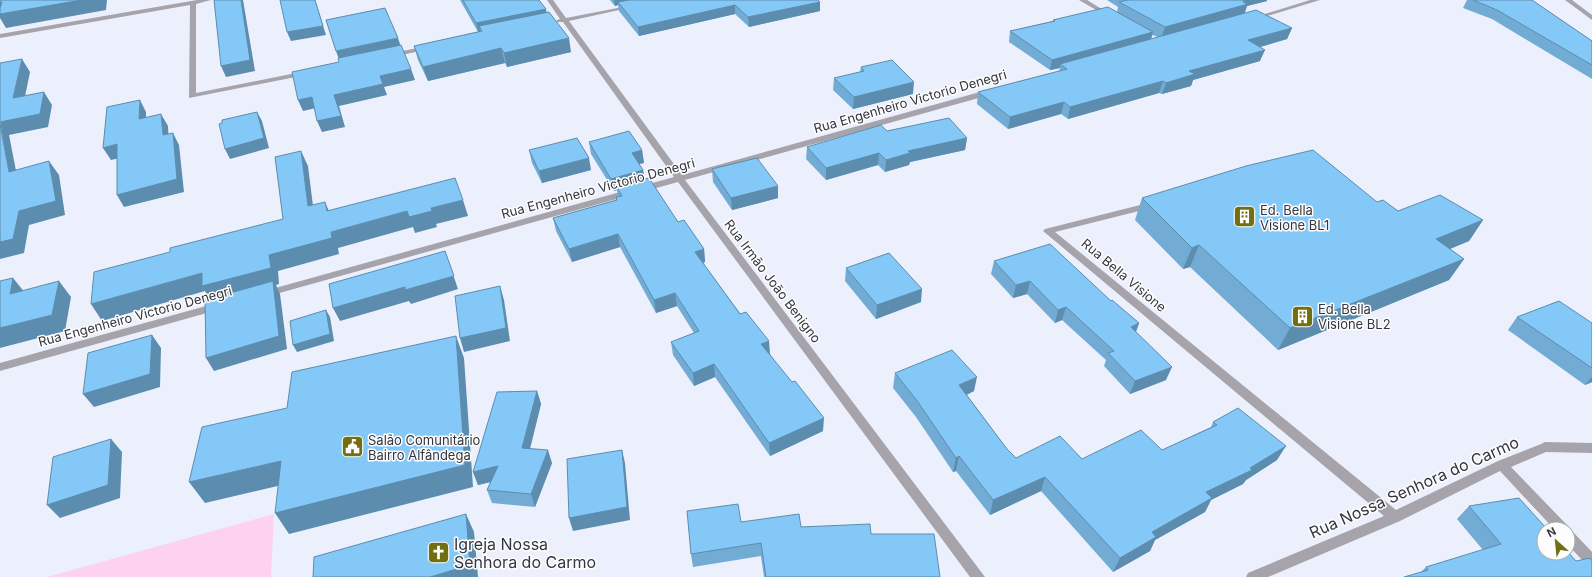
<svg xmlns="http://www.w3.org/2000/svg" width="1592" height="577" viewBox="0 0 1592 577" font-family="Inter,sans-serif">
  <rect width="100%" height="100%" fill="#ecf0fc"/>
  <path fill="#fdd2ef" d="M274 514 271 577H47Z"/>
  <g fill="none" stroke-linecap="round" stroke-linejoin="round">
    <path fill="#a6a3ab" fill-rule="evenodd" d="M197 0H211L196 4V93L306 71 310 73 306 75 189 98 190 5 0 38V34Z
      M547 0H553L566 18 633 5V7L569 21 682 175 987 90H993V94L685 180 985 577H970L678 182 265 297 261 296 260 294 261 292 674 177 563 22H557V20L560 19Z
      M1079 0H1087L1113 16 1108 17Z
      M1310 0H1320L1254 20 1249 19Z
      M1565 0H1572L1592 15V20Z
      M428 46 431 48 430 49 392 57 388 55 392 53Z
      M1152 202 1156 205 1155 207 1055 232 1396 510 1498 461 1541 444 1545 442 1592 443V453L1546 452 1511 467 1567 525 1569 529 1568 530 1554 529 1500 471 1400 521 1268 577H1246L1248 573 1384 516 1043 231 1045 229Z
      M217 303 222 307 221 309 0 371V363Z
      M1568 530 1573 532 1592 552V567L1587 565 1568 545Z"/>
  </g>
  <path fill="#72acd5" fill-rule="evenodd" d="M460 0H539L571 52 507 67 505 63 428 81 418 60 414 46 478 32Z
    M610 0H818L820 2V11L749 27 735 14 639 36 619 11 618 5 615 6Z
    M1107 0H1267V1L1247 6 1245 13 1292 28 1287 39 1260 47V61L1193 80 1191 86 1162 94 1159 93 1068 119 1061 114 1008 129 977 104 978 92 1059 71 1060 68 1050 70 1009 42 1010 31 1053 21V20L1117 12 1118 7ZM1152 35 1158 37 1151 39Z
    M1467 0H1532L1592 41V79L1492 19 1463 8Z
    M861 67 913 94 853 109 833 90 834 78 860 72Z
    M887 131 967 138 965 150 910 162 909 165 885 172 878 165 826 180 806 159 807 147Z
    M589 142 642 150 644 163 639 164 643 170 645 179 678 222 704 249 705 262 703 263 770 354 823 431 770 456 715 377 694 386 673 355 671 342 694 333 677 306 656 313 620 247 572 262 556 231 553 218 616 200V197H618L617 190 614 191 591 154Z
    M529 150 591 170 542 183 532 163Z
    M712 169 778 198 732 210 713 182Z
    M1142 198 1377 202 1398 211 1483 220 1469 241 1450 249 1464 259 1449 280 1278 350 1190 267 1183 269 1135 220Z
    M994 261 1111 301 1139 323 1136 332 1166 380 1130 394 1104 366 1106 360 1062 320 1055 323 1027 294 1013 298 991 274Z
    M846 268 921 302 876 319 845 281Z
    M1517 317 1592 323V382L1585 385 1508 330Z
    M895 373 974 391 967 395 1007 449 1016 458 1082 459 1162 450 1211 427 1213 422 1277 460 1246 480 1243 484 1211 500 1205 512 1155 540 1150 551 1113 572 1041 491 990 515 956 471 953 472 916 417 893 388Z
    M537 391 541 404 530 448 552 463 535 507 492 503 487 490 491 482 478 485 473 472Z
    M1469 506 1576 561 1421 572 1426 567 1483 550 1457 519Z
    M801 527 871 534 940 577H764L761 556 693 567 691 554Z"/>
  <path fill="#5c8cae" d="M82 0H107L106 10 6 28 0 18V2Z
    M241 0H243L255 71 226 77 221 66Z
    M315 0 326 35 291 41 287 32Z
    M614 0H644L618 2V5L615 6Z
    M1236 0H1267V1L1247 6 1243 17 1161 39 1165 27Z
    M820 2V11L749 27 748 17Z
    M735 5V14L639 36 638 27Z
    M546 9 548 20 482 31 479 26 481 34H479L476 23Z
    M1292 28 1287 39 1243 52 1248 40Z
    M1153 32 1150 43 1060 64V68L1050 70 1052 60Z
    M398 38 402 50 340 62 336 51Z
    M569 38 571 52 507 67 504 53Z
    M501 48 505 63 428 81 423 67Z
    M1265 50 1260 61 1193 80 1191 86 1162 94 1166 83 1189 71Z
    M22 59 30 72 22 111 13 98Z
    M411 69 415 80 384 87 387 95 339 106 345 127 322 132 317 121 334 95 380 76Z
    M1163 81 1159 93 1068 119 1070 107Z
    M914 82 913 94 853 109 854 97Z
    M44 92 52 105 48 127 9 135 19 186 9 172 0 122Z
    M312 97 316 108 303 111 298 100Z
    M140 100 146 112V132L139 119Z
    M1064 102 1061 114 1008 129 1010 117Z
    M257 112 262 121 269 148 230 159 225 149Z
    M161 114 168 126 169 147 163 135Z
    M173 133 179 145 184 192 124 207 117 195Z
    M967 138 965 150 910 162 909 165 885 172 886 160 908 151Z
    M117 144 124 157 111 160 103 148Z
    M642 150 644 163 634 165 632 153Z
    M301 151 308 166 315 222 308 206Z
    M879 153 878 165 826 180V168Z
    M589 158 591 170 542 183 539 171Z
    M49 161 59 175 65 215 29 225 24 253 0 259V242Z
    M643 170 645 182 616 186 617 190 614 191 611 179Z
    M778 186V198L732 210 731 198Z
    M463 200 468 216 436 224 431 208Z
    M325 202 332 218 327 211Z
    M407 211H432L437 227 415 233 413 227 338 248 339 254 278 271 279 284 276 285 280 294 287 349 214 371 206 358 212 303 205 291 102 321 91 304 202 273 269 255 331 232Z
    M1483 220 1469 241 1423 260 1436 239Z
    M618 234 620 247 572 262 569 249Z
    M1199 245 1190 267 1183 269 1192 248Z
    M704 249 705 262 696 265 695 252Z
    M445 251 458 289 411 304 409 301 340 321 333 308Z
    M1464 259 1449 280 1278 350 1290 328Z
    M13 278 26 294H10Z
    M59 281 71 297 65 331 0 348V328Z
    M1030 281 1027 294 1013 298 1016 285Z
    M500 286 504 300 510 341 464 352 460 338Z
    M922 289 921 302 876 319 877 305Z
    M675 293 677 306 656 313 654 300Z
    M1066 307 1062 320 1055 323 1058 310Z
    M326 310 330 317 334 341 297 352 293 345Z
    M1139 323 1134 337 1131 327Z
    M152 335 161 348 160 387 94 407 83 394Z
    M456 336 464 358 473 487 289 534 275 513Z
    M769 341 770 354 762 358 761 344Z
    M714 364 715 377 694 386 693 373Z
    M1172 367 1166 380 1130 394 1135 381Z
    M977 377 974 391 956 399 959 385Z
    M1592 377V382L1585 385Z
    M537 391 541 404 527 461 522 448Z
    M824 418 823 431 770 456 769 443Z
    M111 439 122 452 120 498 60 518 47 505Z
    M1286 446 1277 460 1246 480 1243 484 1211 500 1205 512 1155 540 1150 551 1113 572 1120 558 1152 532 1206 492 1250 468Z
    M548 450 552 463 535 507 531 494Z
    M622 450 625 463 630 520 573 531 569 518Z
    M959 456 956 471 953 472 956 458Z
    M281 461 295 482 205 503 189 482Z
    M498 466 503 479 478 485 473 472Z
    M1045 477 1041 491 990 515 993 500Z
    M466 514 474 532 478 577H430Z"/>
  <path fill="#84c8f8" stroke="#5c8cae" d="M0 0H82L0 14V8L2 2H0Z
    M214 0H241L250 60 221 66Z
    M280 0H315L323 26 287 32Z
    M463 0H539L546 9 476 23Z
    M629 0H818L820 2 748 17 735 5 638 27 618 2Z
    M1128 0H1242L1246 2H1243L1248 4 1165 27 1119 2Z
    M1473 0H1532L1592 41V65L1497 10Z
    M1108 7 1153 32 1052 60 1010 31 1055 21 1053 20Z
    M385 8 398 38 336 51 326 20Z
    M1256 10 1292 28 1248 40 1265 50 1189 71 1195 74 1166 83 1163 81 1070 107 1064 102 1010 117 978 92 1067 69 1060 64Z
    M549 12 569 38 504 53 501 48 423 67 414 46 482 31 479 26Z
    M401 45 411 69 380 76 383 84 334 95 341 116 317 121 312 97 298 100 292 72 339 62 338 58Z
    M22 59 13 98 44 92 40 114 0 122V63Z
    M892 60 914 82 854 97 834 78 864 71 861 67Z
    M140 100 139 119 161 114 163 135 173 133 177 179 117 195V144L103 148 107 107Z
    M257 112 264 138 225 149 219 124 222 123V120Z
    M949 118 967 138 908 151 910 153 886 160 879 153 826 168 807 147 881 125 887 131Z
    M0 124 9 172 49 161 56 201 19 211 13 239 0 242Z
    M629 131 642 150 632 153 643 170 611 179 589 142Z
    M577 138 589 158 539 171 529 150Z
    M1313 150 1377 202 1383 200 1398 211 1440 195 1483 220 1436 239 1464 259 1290 328 1199 245 1192 248 1142 198 1246 166Z
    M301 151 308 206 325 202 327 211 455 178 463 200 431 208 432 211 409 217 407 211 331 232 332 238 269 255 271 268 202 286V273L91 304 94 272 170 252V248L283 219 275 157Z
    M757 158 778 186 731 198 712 169Z
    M649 178 678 222 684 220 704 249 695 252 740 314 746 312 769 341 761 344 792 382 795 381 824 418 769 443 714 364 693 373 671 342 699 331 675 293 654 300 618 234 569 249 553 218 617 200 616 197 622 196 616 186Z
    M1050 244 1111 301 1112 300 1139 323 1131 327 1172 367 1135 381 1108 353 1114 351 1066 307 1058 310 1030 281 1016 285 994 261Z
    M445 251 454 276 405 290V287L333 308 329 284Z
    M889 253 922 289 877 305 846 268Z
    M13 278 10 294 59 281 52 315 0 328V281Z
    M273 281 279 336 206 358 205 300Z
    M500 286 506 328 460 338 455 296Z
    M1559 301 1592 323V368L1517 317Z
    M326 310 330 334 293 345 290 321Z
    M152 335 150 374 83 394 88 353Z
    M456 336 465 465 275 513 281 461 189 482 202 427 287 408 292 372Z
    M952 350 977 377 959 385 1007 449 1016 458 1060 436 1082 459 1141 430 1162 450 1217 425 1213 422 1238 408 1286 446 1250 468 1252 470 1206 492 1212 498 1152 532 1156 537 1120 558 1045 477 993 500 959 456 956 458 918 402 895 373Z
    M537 391 522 448 548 450 531 494 487 490 498 466 473 472 497 392Z
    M111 439 108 485 47 505 53 457Z
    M622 450 627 507 569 518 567 459Z
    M1519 498 1547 529H1544V553H1568V552L1576 561 1590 558 1592 561V577H1404L1428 570 1426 567 1501 544 1469 506Z
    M738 504 741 522 799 514 801 527 870 524 871 534H934L940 577H766L761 543 691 554 687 511Z
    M466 514 470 565 430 577H313L314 557Z"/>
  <defs>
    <symbol id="building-square" viewBox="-11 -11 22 22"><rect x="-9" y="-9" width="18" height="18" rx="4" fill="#707012" stroke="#fdfdfd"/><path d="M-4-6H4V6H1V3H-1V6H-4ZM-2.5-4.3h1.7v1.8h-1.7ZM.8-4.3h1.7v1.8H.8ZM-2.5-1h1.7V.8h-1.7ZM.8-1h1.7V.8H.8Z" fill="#fff"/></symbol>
    <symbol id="civic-square" viewBox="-11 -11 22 22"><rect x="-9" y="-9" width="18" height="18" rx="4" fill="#707012" stroke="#fdfdfd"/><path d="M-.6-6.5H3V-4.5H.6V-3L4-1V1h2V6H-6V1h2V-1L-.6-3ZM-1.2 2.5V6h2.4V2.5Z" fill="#fff"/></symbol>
    <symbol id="church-square" viewBox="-11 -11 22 22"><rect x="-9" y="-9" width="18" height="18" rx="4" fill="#707012" stroke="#fdfdfd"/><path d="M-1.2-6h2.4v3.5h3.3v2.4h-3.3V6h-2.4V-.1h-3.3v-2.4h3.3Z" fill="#fff"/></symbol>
  </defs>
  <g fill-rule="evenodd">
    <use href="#building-square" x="1232" y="204" width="25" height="25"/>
    <use href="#building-square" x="1290" y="304" width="25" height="25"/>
    <use href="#civic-square" x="340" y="434" width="25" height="25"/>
    <use href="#church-square" x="426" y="540" width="25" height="25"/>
  </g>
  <g text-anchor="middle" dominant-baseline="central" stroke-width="3" stroke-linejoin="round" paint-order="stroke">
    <g font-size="13" fill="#33363e" stroke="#fdfdfd">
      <text transform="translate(910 101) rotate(-16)">Rua Engenheiro Victorio Denegri</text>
      <text transform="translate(598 188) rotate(-15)">Rua Engenheiro Victorio Denegri</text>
      <text transform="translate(1124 275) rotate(40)">Rua Bella Visione</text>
      <text transform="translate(773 281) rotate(53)">Rua Irmão João Benigno</text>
      <text transform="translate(135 316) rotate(-15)">Rua Engenheiro Victorio Denegri</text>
    </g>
    <g font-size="13" fill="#33363e" stroke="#fdfdfd" text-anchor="start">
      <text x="1260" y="210">Ed. Bella<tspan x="1260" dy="15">Visione BL1</tspan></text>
      <text x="1318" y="309">Ed. Bella<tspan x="1318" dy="15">Visione BL2</tspan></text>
      <text x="368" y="440">Salão Comunitário<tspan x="368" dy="15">Bairro Alfândega</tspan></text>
    </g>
    <g font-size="16" fill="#33363e" stroke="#fdfdfd">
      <text transform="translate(1414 487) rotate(-24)">Rua Nossa Senhora do Carmo</text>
    </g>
    <g font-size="16" fill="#33363e" stroke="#fdfdfd" text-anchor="start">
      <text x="454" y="544">Igreja Nossa<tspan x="454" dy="18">Senhora do Carmo</tspan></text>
    </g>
  </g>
  <g transform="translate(1556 541) rotate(333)"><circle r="19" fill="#fdfdfd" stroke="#acadb1"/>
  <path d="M0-3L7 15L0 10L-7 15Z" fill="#707012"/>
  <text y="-6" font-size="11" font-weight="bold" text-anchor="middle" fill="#33363e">N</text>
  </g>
</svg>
